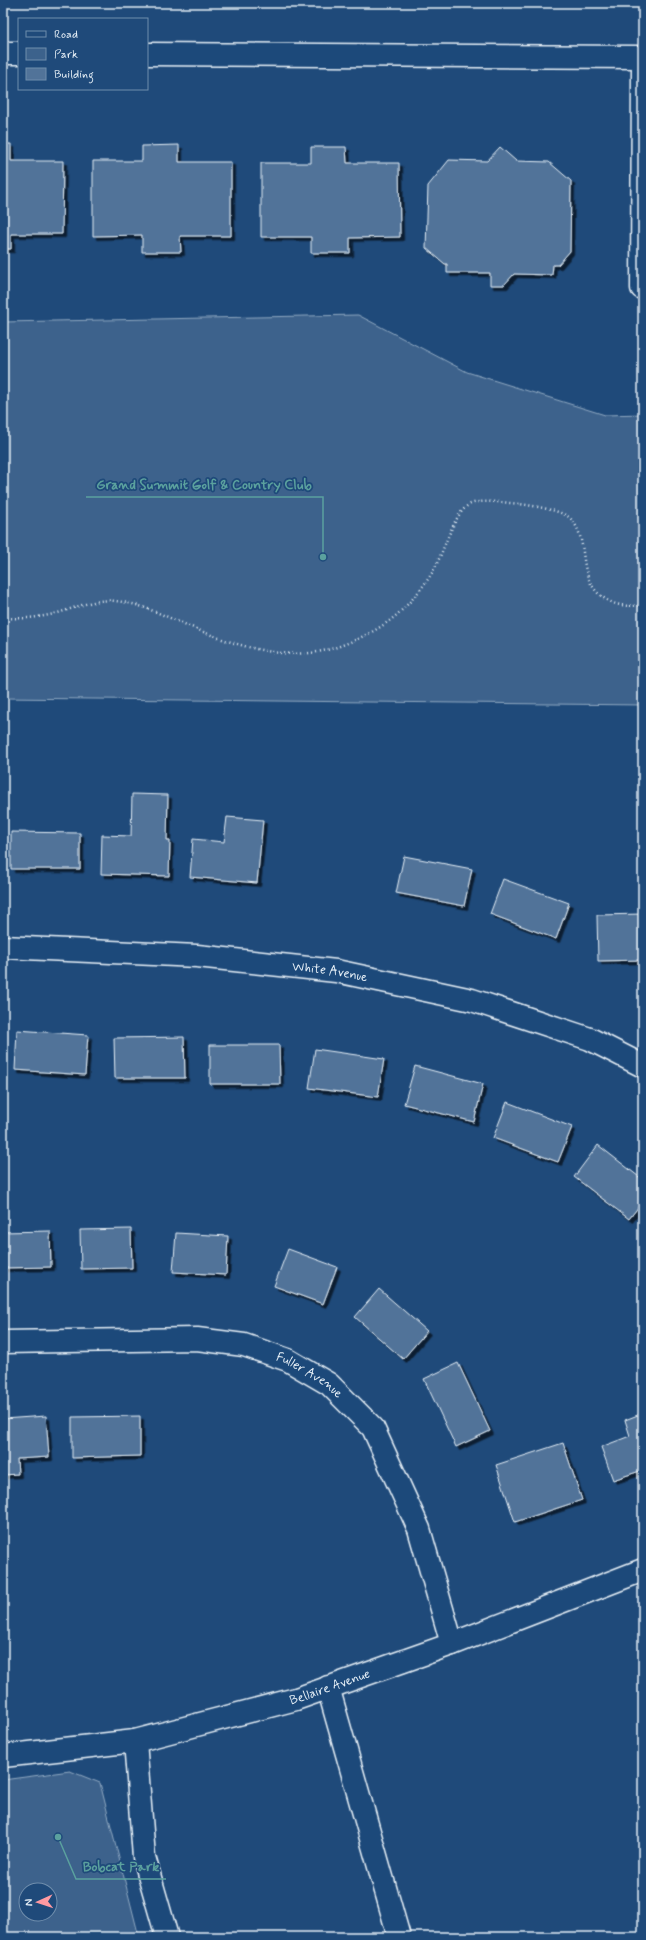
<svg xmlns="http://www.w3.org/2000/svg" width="646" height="1940" viewBox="0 0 646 1940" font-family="Mynerve,sans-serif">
  <defs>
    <filter id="shadow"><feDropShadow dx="3.5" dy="3.5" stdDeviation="0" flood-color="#0009"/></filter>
  </defs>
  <rect width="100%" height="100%" fill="#1f4a7a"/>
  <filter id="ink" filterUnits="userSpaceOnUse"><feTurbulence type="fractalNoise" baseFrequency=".025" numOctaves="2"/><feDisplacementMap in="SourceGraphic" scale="8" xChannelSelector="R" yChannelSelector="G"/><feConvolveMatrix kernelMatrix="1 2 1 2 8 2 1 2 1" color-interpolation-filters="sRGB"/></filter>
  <g filter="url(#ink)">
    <path fill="#3c628c" stroke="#92aac2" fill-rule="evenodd" d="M358 315 467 372 605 415 643 414V705L3 698V322Z
      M70 1771 100 1783 139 1937H3V1780ZM26 1890H50V1914H26Z"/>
    <path fill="#517399" stroke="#e8f1f8" filter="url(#shadow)" d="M3 144H11V161H63L62 234H11V249H3Z
      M179 145V162H231V236H180L181 252H142V235L93 236V161H142V146Z
      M311 147H346L347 163H399L400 237 350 238V253H311V237H261V163H311Z
      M500 147 516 161 549 162 571 181 570 251 558 265H553L552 275 514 274 504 285H490V273H447V264H445L426 248 428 186 449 160 487 161Z
      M132 794 168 795 167 840H170L169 876 101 874 102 835 131 836Z
      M227 817 263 820 257 883 190 877 193 839 224 842Z
      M11 832 80 833V869H11Z
      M404 856 472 869 464 906 396 893Z
      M503 879 569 903 556 939 490 914Z
      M643 914V960L598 961 597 915Z
      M17 1030 88 1035 85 1075 15 1070Z
      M184 1037 185 1078H115L114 1038Z
      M210 1045H279L280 1084H210Z
      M315 1049 384 1059 378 1097 309 1088Z
      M415 1066 483 1084 474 1122 404 1104Z
      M507 1102 572 1127 558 1162 493 1138Z
      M598 1145 643 1180V1201L629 1219 574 1177Z
      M131 1229 132 1268 81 1269 80 1230Z
      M50 1231 51 1267 3 1268V1232Z
      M176 1233 228 1236 226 1275 173 1272Z
      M288 1249 337 1267 323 1304 274 1286Z
      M379 1289 427 1331 403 1359 355 1317Z
      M458 1363 490 1431 456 1447 424 1379Z
      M643 1413V1470L613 1480 601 1447 630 1436 625 1420Z
      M46 1416 49 1457 17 1459 18 1474 3 1475V1419Z
      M140 1416V1456L72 1458V1417Z
      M563 1443 582 1500 515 1522 496 1465Z"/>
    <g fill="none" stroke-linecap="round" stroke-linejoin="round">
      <defs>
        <g id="minor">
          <path d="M3 53H19"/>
          <path d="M147 54 643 57"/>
          <path d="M642 288 643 63"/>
          <path id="s1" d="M3 947 197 956 336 971 472 1000 590 1039 643 1066"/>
          <path id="s2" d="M3 1342 197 1339 244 1345 288 1360 329 1384 373 1428 419 1529 452 1644"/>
          <path d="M328 1687 399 1937"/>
          <path d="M135 1741 144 1857 167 1937"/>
          <path id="s3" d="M3 1756 135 1741 296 1699 452 1644 643 1570"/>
        </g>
      </defs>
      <use href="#minor" stroke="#e8f1f8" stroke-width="25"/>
      <path stroke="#e8f1f8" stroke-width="2.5" stroke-dasharray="1 3" stroke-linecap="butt" d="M3 618C21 619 36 618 54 614 74 609 93 598 115 601 139 603 160 614 182 623 228 643 284 664 334 648 358 640 384 628 402 610 413 599 424 586 432 573 443 555 451 520 466 507 469 504 475 502 480 502 497 500 561 507 571 519 590 540 576 572 599 594 612 606 626 607 643 605"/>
      <use href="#minor" stroke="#1f4a7a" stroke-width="22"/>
    </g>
  </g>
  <g text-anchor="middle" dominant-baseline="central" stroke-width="3.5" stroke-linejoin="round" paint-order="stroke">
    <g font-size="13" fill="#e8f1f8" stroke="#1f4a7a">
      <text stroke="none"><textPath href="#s1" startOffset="328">White Avenue</textPath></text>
      <text stroke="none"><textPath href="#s2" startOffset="314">Fuller Avenue</textPath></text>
      <text stroke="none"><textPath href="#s3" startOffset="335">Bellaire Avenue</textPath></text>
    </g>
  </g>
  <path fill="none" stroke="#5ba19e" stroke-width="1.5" d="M323 557L323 497H86M58 1837L76 1879H166"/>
  <g fill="#5ba19e" stroke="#1f4a7a" stroke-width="1.5">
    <circle cx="323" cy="557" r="4"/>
    <circle cx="58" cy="1837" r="4"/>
  </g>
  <g font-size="14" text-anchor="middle" font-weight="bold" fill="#5ba19e" stroke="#1f4a7a" stroke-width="3.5" stroke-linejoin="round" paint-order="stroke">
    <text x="204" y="489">Grand Summit Golf &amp; Country Club</text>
    <text x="121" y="1871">Bobcat Park</text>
  </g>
  <rect width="646" height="1940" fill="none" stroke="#1f4a7a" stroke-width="16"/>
  <rect x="8" y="8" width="630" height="1924" fill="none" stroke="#e8f1f8" stroke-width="1.5" filter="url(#ink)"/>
  <rect x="18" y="18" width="130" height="72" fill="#1f4a7a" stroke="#6f8dac"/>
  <rect x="26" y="31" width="20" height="6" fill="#1f4a7a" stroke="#6f8dac"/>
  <text x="54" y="38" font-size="12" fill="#e8f1f8">Road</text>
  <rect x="26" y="48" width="20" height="12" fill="#3c628c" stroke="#6f8dac"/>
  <text x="54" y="58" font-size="12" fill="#e8f1f8">Park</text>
  <rect x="26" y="68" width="20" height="12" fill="#517399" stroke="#6f8dac"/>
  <text x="54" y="78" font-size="12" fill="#e8f1f8">Building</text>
  <g transform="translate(38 1902) rotate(267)"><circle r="19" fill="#1f4a7a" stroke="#6f8dac"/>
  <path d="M0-3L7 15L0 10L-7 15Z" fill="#ff9aa2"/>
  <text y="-6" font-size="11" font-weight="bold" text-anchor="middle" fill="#e8f1f8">N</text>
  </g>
</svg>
